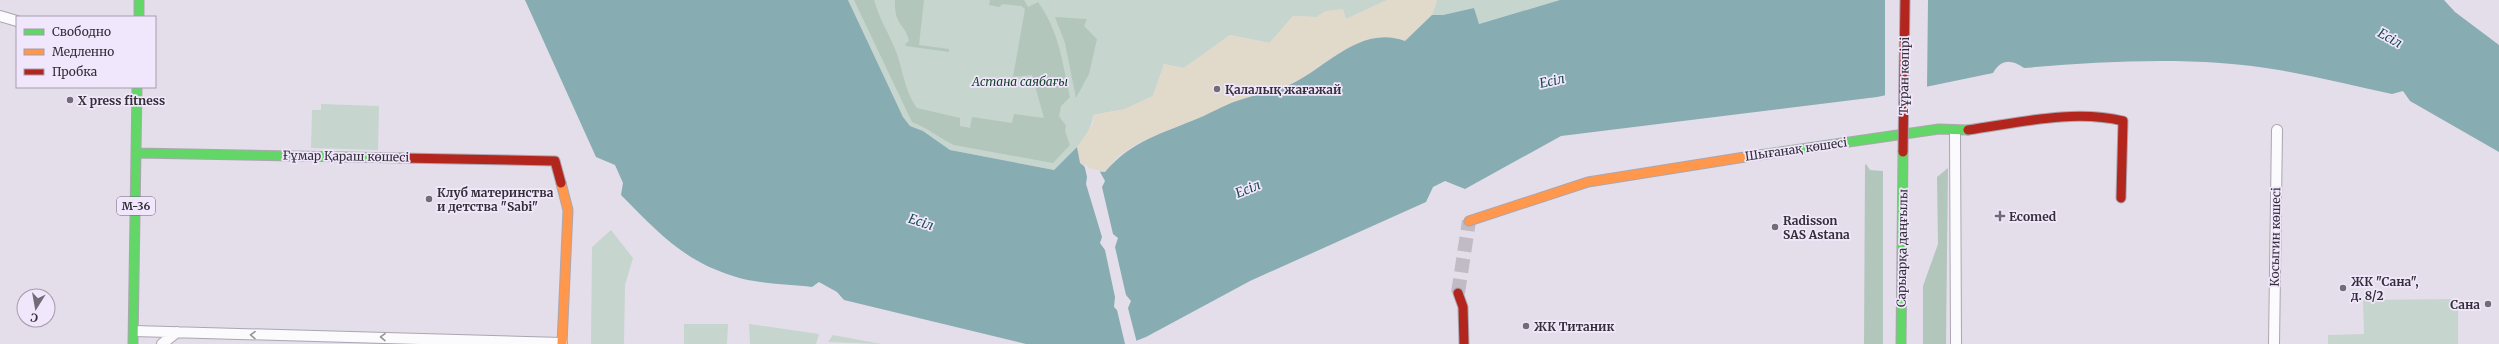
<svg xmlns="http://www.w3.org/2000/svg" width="2499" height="344" viewBox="0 0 2499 344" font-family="Merriweather,serif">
  <rect width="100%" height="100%" fill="#e4deea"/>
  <path fill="#c6d5cd" d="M848 0H1387L1346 19 1343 10 1326 11 1317 17 1293 16 1270 43 1230 35 1184 68 1164 64 1153 96 1125 109 1093 115C1092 136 1068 156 1054 170L950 150 923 131 910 126 903 117Z
    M1437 0H1560L1478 24 1474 8 1443 15H1432Z
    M321 104 379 106 378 150 311 148 312 110H321Z
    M611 230 633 258 625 285 624 344H591L592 247Z
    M2458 299V344H2328V335L2364 334 2363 300Z
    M684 324H728L727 344H684Z
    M749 324 819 334 816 344H750Z
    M833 335 881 344 828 342Z"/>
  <path fill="#b3c6bc" d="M854 0H874C879 18 888 32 895 49 903 68 904 91 917 108L960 118V126L970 128 972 117 1012 123 1014 114 1044 118 1032 75 1013 77 1025 9 1021 6 1003 4 999 7 989 5 990 0H1024L1028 7 1038 2C1060 33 1062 62 1070 97L1061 106 1059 116 1066 126 1065 131 1070 145 1053 163 954 145C939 138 928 128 912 122Z
    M895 0H924L919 45 949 49V52L906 46 905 44 909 41C905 23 894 26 895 0Z
    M1055 17 1087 19 1084 26 1097 39 1089 74 1076 98 1065 43Z
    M1866 164 1870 170 1883 171V344H1864L1865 165Z
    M1948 168 1946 344H1923V286L1938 244 1937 177Z"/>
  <path fill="#e1d9ca" d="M1387 0H1437L1432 15 1405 41C1359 24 1325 70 1287 86 1250 102 1211 113 1173 128 1154 136 1135 143 1119 156 1114 160 1110 167 1105 172L1090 171 1079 163 1077 147 1093 124V115L1125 109 1153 96 1164 64 1184 68 1230 35 1269 43 1293 16 1316 17 1326 11 1343 9 1346 19Z"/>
  <path fill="#87acb1" d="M525 0H848L903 117 910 126 923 131 950 150 1054 170 1077 147 1080 163 1090 171 1105 172C1131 141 1163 133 1199 118 1213 112 1228 103 1243 99 1258 94 1273 92 1287 86 1325 70 1359 24 1405 41L1432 15H1443L1474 8 1479 24 1560 0H2444L2455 12 2499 45V152L2410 101 2403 91 2392 94C2355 86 2317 77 2279 70 2195 56 2109 61 2024 68 2011 59 2001 59 1993 73L1877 97 1561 136 1465 189 1445 181 1433 187 1426 202 1250 281 1146 337 1128 344H1026L844 300 837 292 819 282 812 287C788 284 756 284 733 276 682 260 658 232 621 195L623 183 615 165 596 157Z"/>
  <path fill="#e4deea" d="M1885 0H1928L1927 90 1885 98Z
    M1084 164 1091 169 1099 170 1105 181 1102 187 1113 234 1118 238 1115 247 1126 295 1131 301 1128 308 1137 343 1133 344H1125L1117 310 1114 307 1115 297 1105 250 1100 243 1102 237 1086 184 1087 177Z"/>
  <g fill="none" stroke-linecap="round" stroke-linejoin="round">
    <path stroke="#c1bbc6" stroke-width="14" stroke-dasharray="14 7" stroke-linecap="butt" d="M1458 293 1469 221"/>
    <defs>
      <path id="street" d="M0 16 17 21
        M1955 132 1956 344
        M134 331 562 343
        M162 344 177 332
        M2274 344 2277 130"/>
      <path id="fast" d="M139 0V17
        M137 153 401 158
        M1745 157 1939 129 1968 130
        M133 344 137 87
        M1901 344 1903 152"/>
      <path id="slow" d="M561 183 568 210 562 344
        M1469 221 1588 182 1745 157"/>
      <path id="jam" d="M1968 130C2018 123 2073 109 2123 121L2121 198
        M401 158 555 161 561 183
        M1458 293 1463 307 1464 344"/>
    </defs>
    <use href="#street" stroke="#aba6b0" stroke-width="12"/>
    <use href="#fast" stroke="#aba6b0" stroke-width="11"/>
    <use href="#slow" stroke="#aba6b0" stroke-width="11"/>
    <use href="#jam" stroke="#aba6b0" stroke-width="11"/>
    <use href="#street" stroke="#fbfafc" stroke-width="10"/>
    <use href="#fast" stroke="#63d668" stroke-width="9"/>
    <use href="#slow" stroke="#ff974d" stroke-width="9"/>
    <use href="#jam" stroke="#b3261e" stroke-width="9"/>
    <defs>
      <path id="jam-bridge" d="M1903 152 1905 0"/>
    </defs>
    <use href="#jam-bridge" stroke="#aa9db0" stroke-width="11" stroke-linecap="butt"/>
    <use href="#jam-bridge" stroke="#b3261e" stroke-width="9"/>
  </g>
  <defs><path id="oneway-chevron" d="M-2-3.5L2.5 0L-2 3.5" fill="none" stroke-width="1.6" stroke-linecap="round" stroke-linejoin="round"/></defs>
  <g stroke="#97949a">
    <use href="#oneway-chevron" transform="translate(253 335) rotate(-179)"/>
    <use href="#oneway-chevron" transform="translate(383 337) rotate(-179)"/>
  </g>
  <g fill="#716c76" stroke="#f1e7fc" stroke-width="1.5">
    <circle cx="1217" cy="89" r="4"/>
    <circle cx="70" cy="100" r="4"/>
    <circle cx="429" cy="199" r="4"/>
    <path d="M1998 210h4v4h4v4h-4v4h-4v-4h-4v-4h4z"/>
    <circle cx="1775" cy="227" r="4"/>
    <circle cx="2343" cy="288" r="4"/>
    <circle cx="2488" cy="304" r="4"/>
    <circle cx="1526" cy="326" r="4"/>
  </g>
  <g text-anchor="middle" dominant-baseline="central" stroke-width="3.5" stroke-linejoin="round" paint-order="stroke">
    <rect fill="#f1e7fc" stroke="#6c6672" stroke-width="1" x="117" y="197" width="38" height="18" rx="3"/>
    <g font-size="11" font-weight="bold" fill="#332f37">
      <text x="136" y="206">M-36</text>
    </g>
    <g font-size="12" fill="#332f37" stroke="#f1e7fc">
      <text transform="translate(1904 76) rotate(-89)">Тұран көпірі</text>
      <text transform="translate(1796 149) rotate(-8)">Шығанақ көшесі</text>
      <text transform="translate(346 156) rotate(1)">Ғұмар Қараш көшесі</text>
      <text transform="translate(2275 237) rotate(-89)">Косыгин көшесі</text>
      <text transform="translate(1902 248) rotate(-89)">Сарыарқа даңғылы</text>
    </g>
    <g font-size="12" font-style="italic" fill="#0f3e23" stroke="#f1e7fc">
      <text x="1020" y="81">Астана саябағы</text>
    </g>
    <g font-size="12" font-weight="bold" fill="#332f37" stroke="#f1e7fc" text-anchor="start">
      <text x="1225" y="89">Қалалық жағажай</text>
      <text x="78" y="100">X press fitness</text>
      <text x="437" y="192">Клуб материнства<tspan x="437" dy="14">и детства "Sabi"</tspan></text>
      <text x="2009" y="216">Ecomed</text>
      <text x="1783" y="220">Radisson<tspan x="1783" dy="14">SAS Astana</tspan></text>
      <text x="2351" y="281">ЖК "Сана",<tspan x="2351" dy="14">д. 8/2</tspan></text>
      <text x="2480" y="304" text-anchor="end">Сана</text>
      <text x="1534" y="326">ЖК Титаник</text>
    </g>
    <g font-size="13" font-style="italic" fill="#1b4d4f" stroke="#f1e7fc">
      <text transform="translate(2390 38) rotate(29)">Есіл</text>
      <text transform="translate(1552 81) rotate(-12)">Есіл</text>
      <text transform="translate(1248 189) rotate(-22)">Есіл</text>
      <text transform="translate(921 222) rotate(18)">Есіл</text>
    </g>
  </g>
  <rect x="16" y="16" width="140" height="72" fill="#f1e7fc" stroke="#a59dad"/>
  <rect x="24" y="29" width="20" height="6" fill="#63d668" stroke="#a59dad"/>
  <text x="52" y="36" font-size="12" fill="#332f37">Свободно</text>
  <rect x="24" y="49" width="20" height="6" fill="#ff974d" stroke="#a59dad"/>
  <text x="52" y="56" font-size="12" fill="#332f37">Медленно</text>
  <rect x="24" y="69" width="20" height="6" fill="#b3261e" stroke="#a59dad"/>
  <text x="52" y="76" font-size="12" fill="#332f37">Пробка</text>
  <g transform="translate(36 308) rotate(191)"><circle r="19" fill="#f1e7fc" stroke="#a59dad"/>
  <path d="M0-3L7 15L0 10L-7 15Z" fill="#716c76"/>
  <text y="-6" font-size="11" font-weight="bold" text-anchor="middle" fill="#332f37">С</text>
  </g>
</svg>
